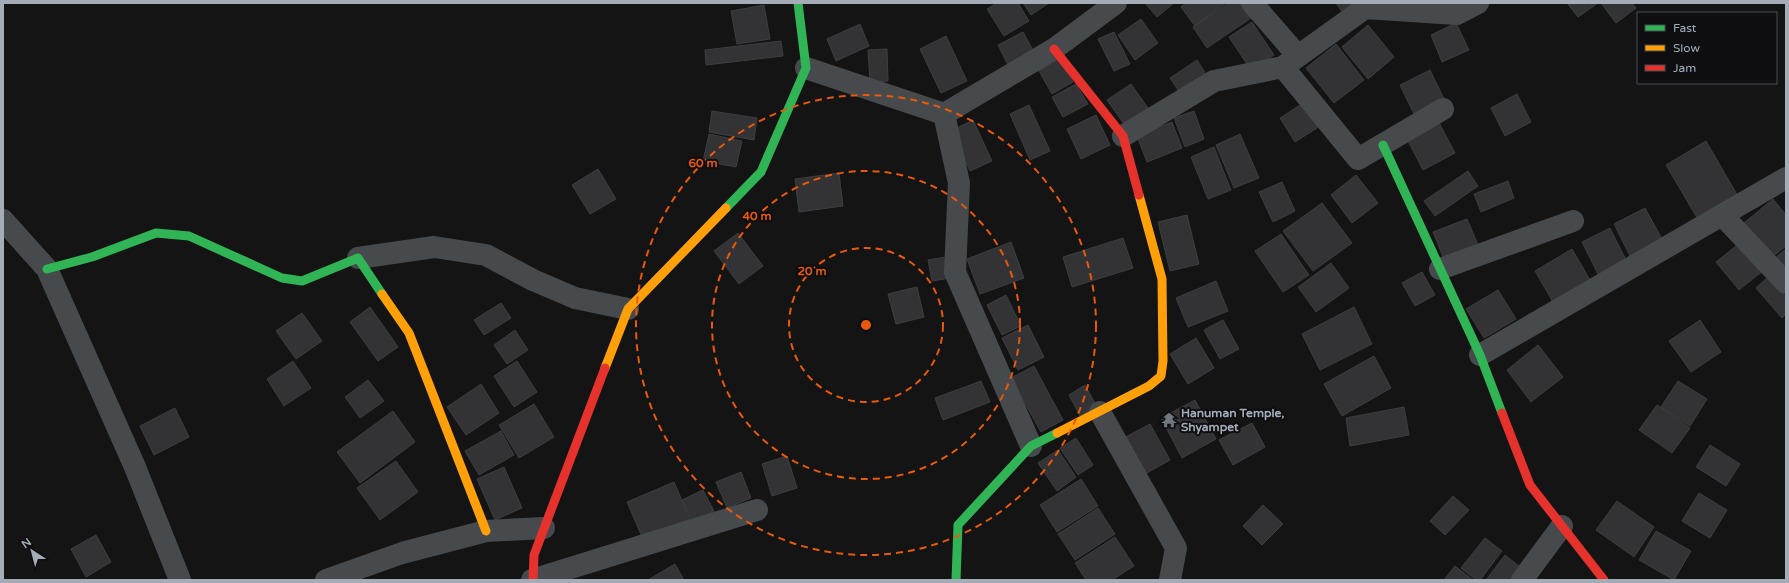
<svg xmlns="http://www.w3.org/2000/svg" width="1789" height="583" viewBox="0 0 1789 583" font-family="'Varela Round',sans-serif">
  <rect width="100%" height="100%" fill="#141414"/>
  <path fill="#333335" stroke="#3c3e41" d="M997 3H1018L1029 21 1004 36 987 9Z
    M1023 3H1049L1031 15Z
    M1145 3H1174L1157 17Z
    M1186 3H1226L1195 26 1181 7Z
    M1229 3H1241L1251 18 1207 48 1193 27Z
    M1336 3H1364L1345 16Z
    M1567 3H1598L1578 17Z
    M1601 3H1632L1636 8 1616 23Z
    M764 5 770 39 737 44 731 11Z
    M1141 19 1158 43 1135 60 1118 35Z
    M1252 22 1274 55 1251 70 1229 37Z
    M1456 23 1469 50 1442 62 1431 35Z
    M860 24 869 46 836 61 827 39Z
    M1368 25 1394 57 1368 79 1342 47Z
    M1023 32 1035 54 1009 67 998 45Z
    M1114 32 1130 64 1114 71 1098 39Z
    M946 36 967 81 941 93 920 49Z
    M781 41 783 56 706 65 705 50Z
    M1336 44 1364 80 1334 103 1306 68Z
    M887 49 888 81 870 82 868 50Z
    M1060 59 1073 82 1052 94 1039 71Z
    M1197 60 1209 79 1182 96 1170 78Z
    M1430 70 1445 101 1415 116 1400 85Z
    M1076 84 1088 104 1063 117 1052 97Z
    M1131 84 1148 108 1124 124 1107 100Z
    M1517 94 1531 122 1505 136 1491 108Z
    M1305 102 1320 126 1295 142 1280 118Z
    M1029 105 1050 151 1030 160 1010 114Z
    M712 111 757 118 754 140 709 132Z
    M1194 111 1204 139 1185 147 1174 118Z
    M1096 115 1110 145 1081 159 1067 129Z
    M1437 119 1455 153 1423 170 1405 135Z
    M973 120 992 161 970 171 951 131Z
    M1172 122 1182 148 1147 162 1137 136Z
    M709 134 742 141 736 167 703 161Z
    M1240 134 1259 178 1234 188 1216 145Z
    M1706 141 1739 198 1699 221 1666 165Z
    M1214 147 1231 190 1208 199 1191 157Z
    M598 169 616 199 590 214 572 185Z
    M1468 171 1478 186 1435 216 1424 201Z
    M839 173 843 206 799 212 795 179Z
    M1356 175 1378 203 1352 223 1331 195Z
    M1508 181 1514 198 1481 212 1474 194Z
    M1282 182 1295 211 1273 222 1259 192Z
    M1773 199 1786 215V246L1772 257 1744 223Z
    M1322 203 1352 243 1313 271 1283 231Z
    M1645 208 1662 239 1630 256 1614 224Z
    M1187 215 1199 264 1170 271 1158 222Z
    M1467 219 1478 245 1444 259 1433 232Z
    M1610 228 1627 262 1599 276 1582 242Z
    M738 233 763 266 739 284 714 251Z
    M1281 234 1309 275 1283 292 1255 251Z
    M1123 238 1133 268 1072 287 1063 257Z
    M1011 242 1024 278 980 294 967 259Z
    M1741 242 1764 270 1739 290 1716 262Z
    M1572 249 1590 280 1553 302 1535 271Z
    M1786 249V271L1775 258Z
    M946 257 950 278 932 281 928 260Z
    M1331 263 1349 288 1316 312 1298 287Z
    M1422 272 1435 295 1415 306 1402 283Z
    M1768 277 1786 297V314L1782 318 1756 288Z
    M1216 281 1228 311 1188 327 1176 298Z
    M917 287 924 317 896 324 888 294Z
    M1498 290 1516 319 1484 338 1466 309Z
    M1006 295 1021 326 1002 335 987 305Z
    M501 303 511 318 484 335 474 320Z
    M370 307 398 347 378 361 350 322Z
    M1354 307 1372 344 1320 370 1302 334Z
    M302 313 322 341 296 359 276 331Z
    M1223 320 1239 349 1220 359 1204 330Z
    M1700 320 1721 352 1691 372 1669 341Z
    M1028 325 1044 357 1018 370 1002 338Z
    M515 330 528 350 507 364 494 345Z
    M1196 338 1214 368 1188 384 1170 354Z
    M1538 345 1563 377 1531 402 1507 370Z
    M1374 356 1391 388 1342 416 1324 384Z
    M293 361 311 388 284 406 267 379Z
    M517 361 537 392 514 407 494 376Z
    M1034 366 1063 420 1041 432 1011 378Z
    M368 380 384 401 360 418 345 397Z
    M981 381 990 402 943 420 935 398Z
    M1678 381 1707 399 1690 426 1661 407Z
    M481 384 499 413 466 435 447 407Z
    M1085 385 1097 407 1080 416 1069 395Z
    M1195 400 1216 439 1182 458 1161 418Z
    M534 404 554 437 519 458 499 425Z
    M1657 405 1690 428 1672 453 1639 430Z
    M1404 407 1409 435 1350 446 1346 418Z
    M175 408 189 437 154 455 140 426Z
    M393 411 415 442 360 483 337 452Z
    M1252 423 1265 447 1233 465 1219 440Z
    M1150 424 1170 460 1145 474 1124 438Z
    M501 431 514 455 479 475 465 451Z
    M1076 438 1093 465 1078 475 1060 448Z
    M1710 445 1740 464 1726 486 1696 467Z
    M1058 450 1076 477 1057 491 1038 463Z
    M787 456 797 488 772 496 762 464Z
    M396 461 418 492 380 520 357 488Z
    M504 467 522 508 495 520 477 479Z
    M741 472 751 498 727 508 716 482Z
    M1081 479 1098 506 1057 532 1040 505Z
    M674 482 690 519 643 539 627 502Z
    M703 490 714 511 693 522 682 500Z
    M1699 493 1727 510 1710 538 1682 521Z
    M1453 496 1469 510 1445 535 1430 521Z
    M1617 501 1654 527 1634 557 1596 530Z
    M1263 505 1283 524 1262 545 1243 526Z
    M1098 508 1115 534 1075 560 1058 534Z
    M1656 531 1691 551 1674 580 1639 560Z
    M96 535 111 562 86 577 71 549Z
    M1115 537 1134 566 1112 580H1086L1075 563Z
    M1485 538 1502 551 1480 580H1476L1461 568Z
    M1505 555 1520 567 1510 580H1486Z
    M675 564 684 580H648Z
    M1455 566 1473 580H1444Z"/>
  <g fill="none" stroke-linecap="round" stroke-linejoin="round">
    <path stroke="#474a4d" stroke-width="22" d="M1252 3 1298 56
      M1283 67 1358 159 1443 109
      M806 68 944 114 1054 49 1116 3
      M944 114 959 183 955 272 1031 446
      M1123 136 1214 81 1283 67 1365 8 1457 14 1478 3
      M1722 215 1786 283
      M3 220 47 269 135 467 180 580
      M358 258 434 247 486 255 533 280 575 298 628 309
      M1440 269 1573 221
      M1480 355 1786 178
      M1100 412 1176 548 1170 580
      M326 580 402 553 486 531 544 528
      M532 580 757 510
      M1522 580 1562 526"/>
    <path stroke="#30b455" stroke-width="9" d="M1383 145 1480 355 1502 413
      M726 208 761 172 806 68 798 3
      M47 269 92 257 156 233 189 236 282 278 302 281 358 258 382 294
      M956 580 958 525 1031 446 1057 433"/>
    <path stroke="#ff9f0a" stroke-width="9" d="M382 294 409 333 486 531
      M605 368 628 309 726 208
      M1057 433 1149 386 1161 376 1163 361 1162 279 1139 195"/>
    <path stroke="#e5322d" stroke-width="9" d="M1054 49 1123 136 1139 195
      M1502 413 1530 485 1604 580
      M533 580 534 555 605 368"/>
  </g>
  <g fill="none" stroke="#e8590c" stroke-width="2" stroke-dasharray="7 5">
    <circle cx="866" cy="325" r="77"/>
    <circle cx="866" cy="325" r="154"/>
    <circle cx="866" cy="325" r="230"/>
  </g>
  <defs>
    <symbol id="temple-bare" viewBox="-9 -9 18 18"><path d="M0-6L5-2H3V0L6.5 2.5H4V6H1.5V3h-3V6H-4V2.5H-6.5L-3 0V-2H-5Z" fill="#71777e" stroke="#0e0e10" stroke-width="2.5" paint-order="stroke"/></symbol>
  </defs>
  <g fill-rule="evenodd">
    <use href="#temple-bare" x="1158" y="409" width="22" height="22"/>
  </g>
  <g text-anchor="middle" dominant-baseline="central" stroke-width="4" stroke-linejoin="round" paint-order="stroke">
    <g font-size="12" font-weight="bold" fill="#a3acb7" stroke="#0e0e10" text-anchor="start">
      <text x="1181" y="413">Hanuman Temple,<tspan x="1181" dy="14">Shyampet</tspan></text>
    </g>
  </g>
  <circle cx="866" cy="325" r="6" fill="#e8590c" stroke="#0e0e10" stroke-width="2"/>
  <g font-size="12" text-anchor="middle" font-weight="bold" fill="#e8590c" stroke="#0e0e10" stroke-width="4" stroke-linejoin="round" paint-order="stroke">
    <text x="703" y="167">60 m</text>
    <text x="757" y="220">40 m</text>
    <text x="812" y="275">20 m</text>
  </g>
  <rect width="1789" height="583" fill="none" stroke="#a3acb7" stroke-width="8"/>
  <rect x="1637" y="12" width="140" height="72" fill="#0e0e10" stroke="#4a4d53"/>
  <rect x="1645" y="25" width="20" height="6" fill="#30b455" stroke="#4a4d53"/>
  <text x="1673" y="32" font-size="12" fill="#a3acb7">Fast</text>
  <rect x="1645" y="45" width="20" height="6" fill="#ff9f0a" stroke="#4a4d53"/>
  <text x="1673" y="52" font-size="12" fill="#a3acb7">Slow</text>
  <rect x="1645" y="65" width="20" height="6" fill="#e5322d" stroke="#4a4d53"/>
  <text x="1673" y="72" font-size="12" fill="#a3acb7">Jam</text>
  <g transform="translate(32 551) rotate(324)" stroke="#0e0e10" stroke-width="3" paint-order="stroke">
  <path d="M0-3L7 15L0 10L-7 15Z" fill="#a3acb7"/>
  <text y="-6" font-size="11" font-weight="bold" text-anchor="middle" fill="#a3acb7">N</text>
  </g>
</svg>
